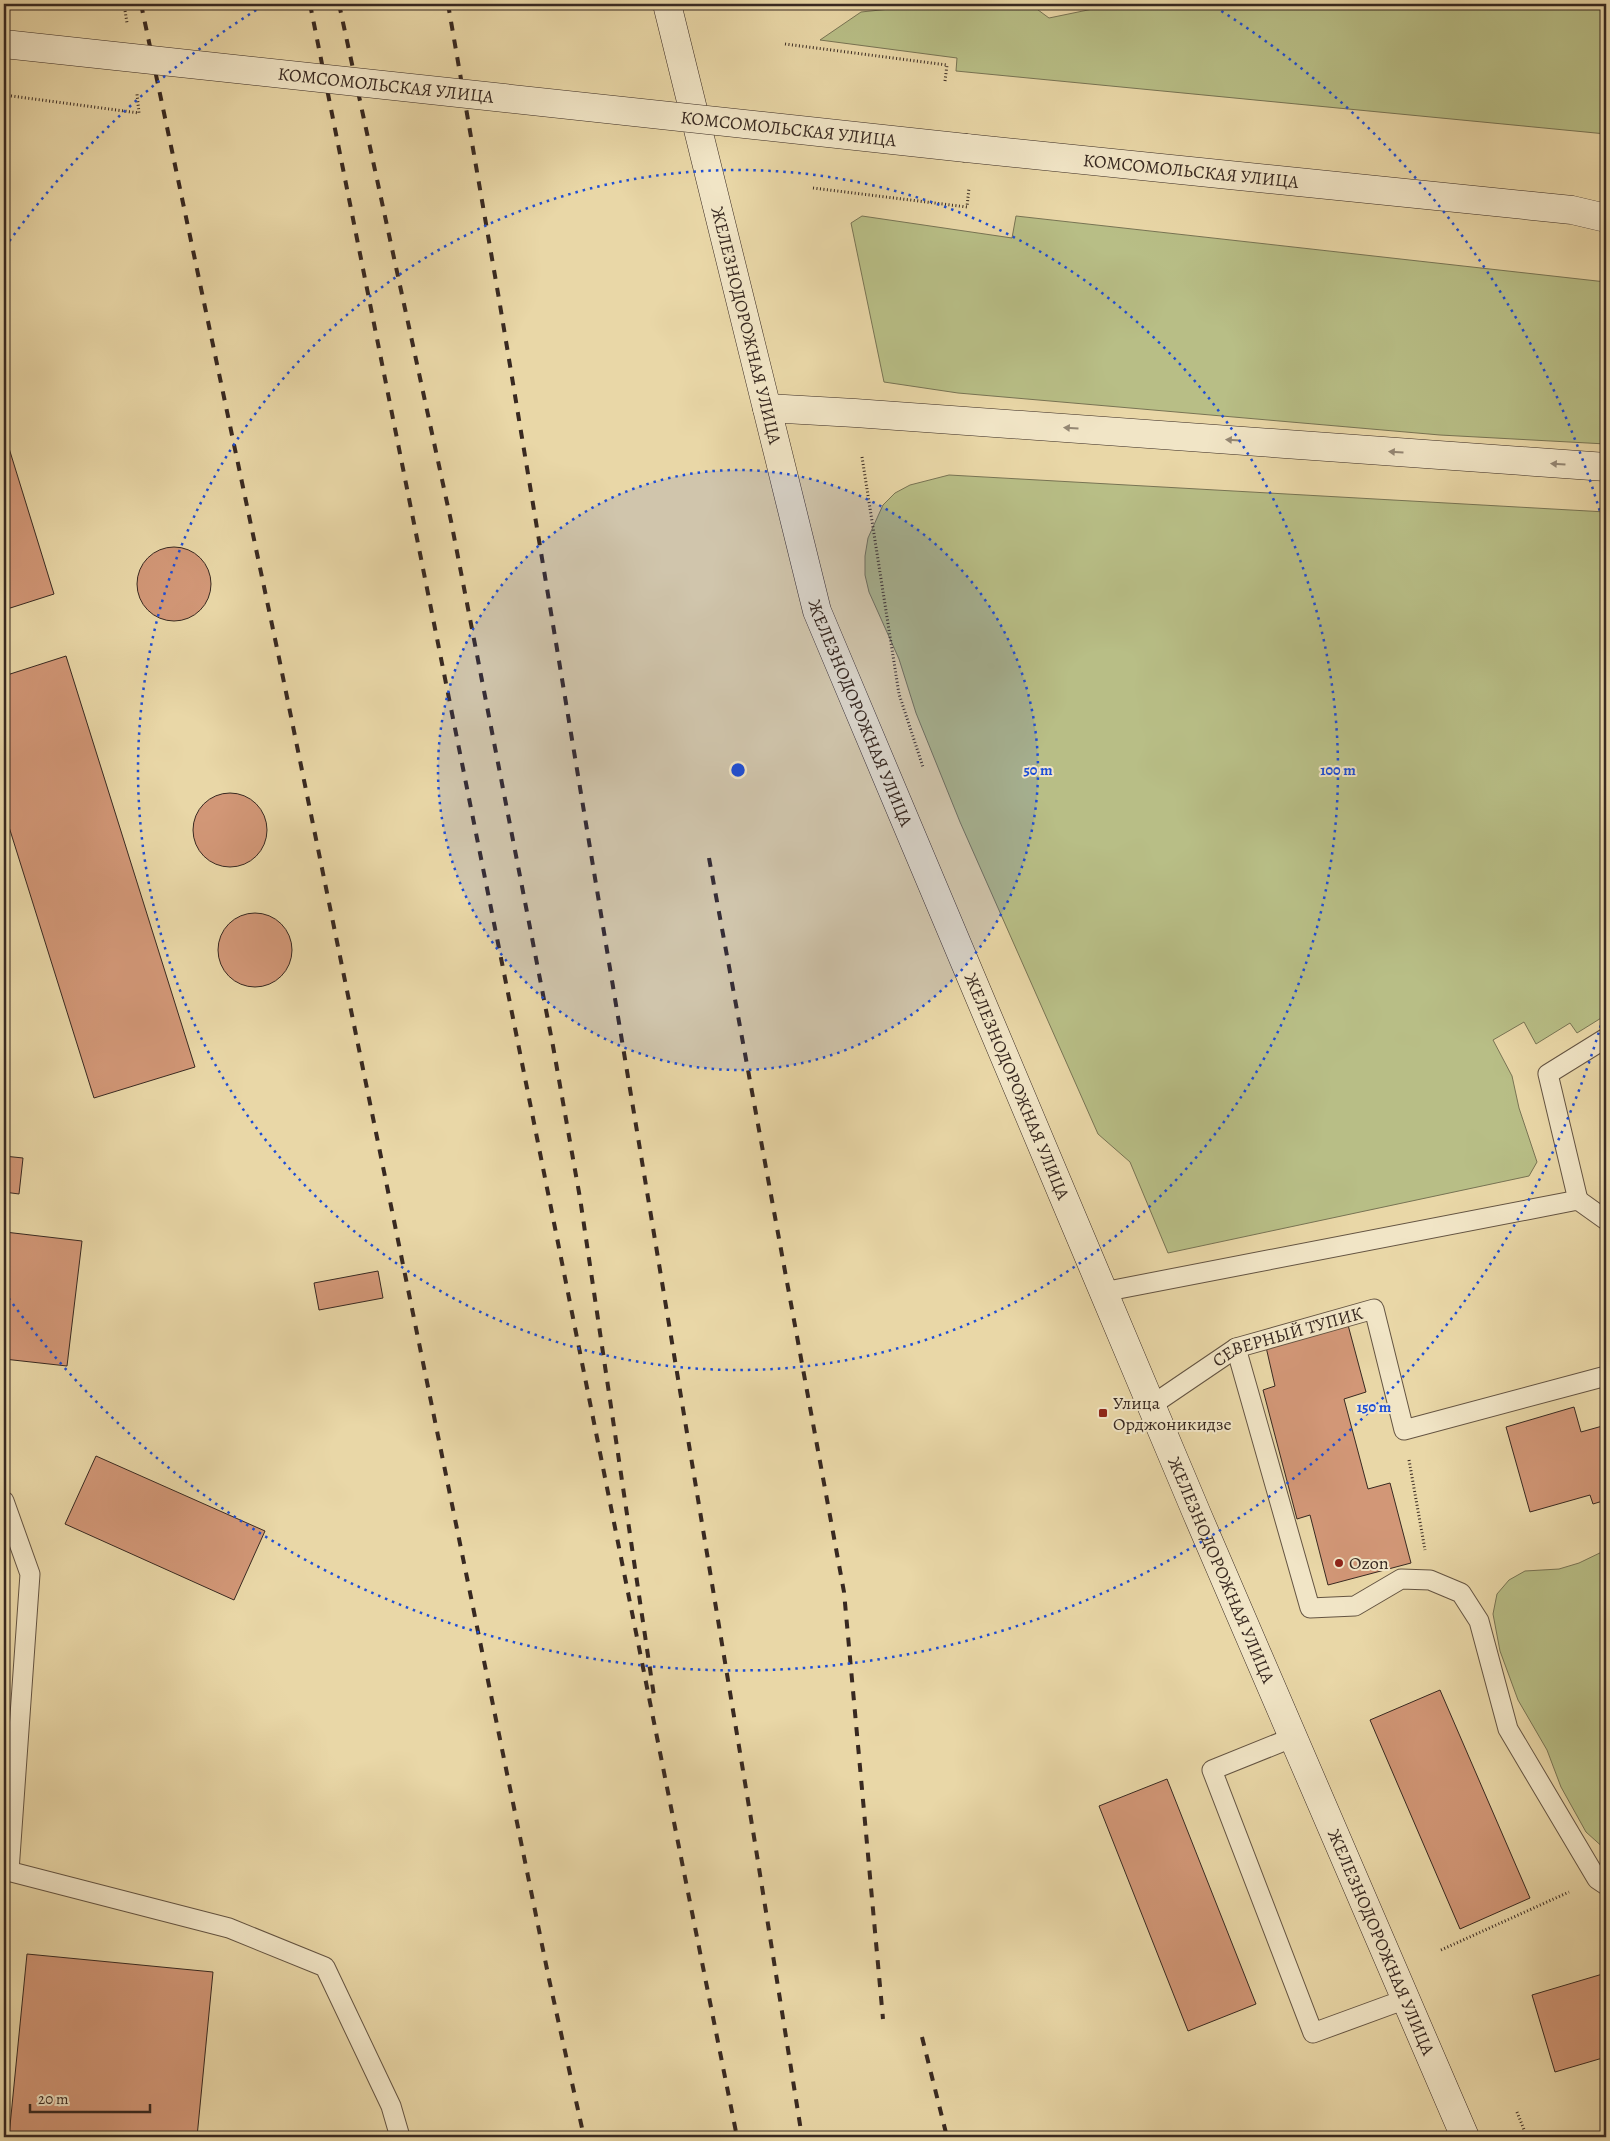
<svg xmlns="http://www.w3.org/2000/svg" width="1610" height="2141" viewBox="0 0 1610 2141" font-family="Alegreya,serif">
  <rect width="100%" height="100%" fill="#e9d7a7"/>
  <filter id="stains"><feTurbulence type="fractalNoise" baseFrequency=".004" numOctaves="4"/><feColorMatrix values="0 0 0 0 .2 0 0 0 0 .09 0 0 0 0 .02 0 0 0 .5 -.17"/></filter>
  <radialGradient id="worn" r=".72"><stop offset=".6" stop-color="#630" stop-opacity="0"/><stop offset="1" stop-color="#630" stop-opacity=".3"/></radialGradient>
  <path fill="#b8be86" stroke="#787454" d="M938 4H1030L1049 18 1117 4H1606V134L956 71 957 58 820 40 861 12Z
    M862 216 1012 238 1016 216 1606 282V444L1440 435 958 393 884 382 851 223Z
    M949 475 1606 512V1015L1577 1033 1570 1023 1536 1044 1524 1022 1493 1040 1512 1076 1519 1108 1537 1162 1529 1176 1168 1253 1130 1162 1098 1134 960 822 916 713 899 659 869 592 865 575V556L868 538 883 505 895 493 910 485Z
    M1606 1550V1850L1586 1832 1561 1787 1547 1750 1518 1700 1500 1651 1493 1614 1497 1594 1509 1580 1525 1571 1559 1569 1579 1563Z"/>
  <path fill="#d29777" stroke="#382921" d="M799 4H835L800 9Z
    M4 432 54 594 4 610Z
    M137 584a37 37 0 1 1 74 0a37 37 0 1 1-74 0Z
    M66 656 195 1067 94 1098 4 811V676Z
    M193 830a37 37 0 1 1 74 0a37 37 0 1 1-74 0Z
    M218 950a37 37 0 1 1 74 0a37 37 0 1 1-74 0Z
    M4 1156 23 1158 19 1194 4 1192Z
    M4 1205H9L5 1232 82 1241 67 1366 4 1359Z
    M378 1271 383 1298 319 1310 314 1283Z
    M1348 1325 1366 1392 1344 1399 1368 1489 1390 1483 1411 1563 1328 1585 1310 1515 1297 1519 1263 1390 1275 1386 1266 1347Z
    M1574 1407 1581 1432 1606 1425V1500L1593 1504 1590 1495 1530 1512 1506 1427Z
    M96 1456 265 1531 234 1600 65 1524Z
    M4 1551 8 1552 4 1594Z
    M1440 1690 1530 1898 1460 1929 1370 1720Z
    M1167 1779 1256 2004 1188 2031 1099 1806Z
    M27 1954 213 1972 197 2137 9 2136Z
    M1606 1973V2057L1555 2072 1532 1995Z"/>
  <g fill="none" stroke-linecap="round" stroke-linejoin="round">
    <defs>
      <g id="lane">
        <path d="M1578 1200 1548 1074 1606 1038"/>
        <path d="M1103 1292 1578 1200 1606 1220"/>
        <path d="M1236 1348 1310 1608 1355 1606 1401 1579 1430 1580 1461 1593 1479 1621 1508 1729 1597 1879 1606 1885"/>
        <path id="s1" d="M1152 1405 1236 1348 1374 1309 1404 1430 1606 1376"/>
        <path d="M4 1501 30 1574 9 1871"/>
        <path d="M1294 1737 1212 1770 1313 2033 1406 1999"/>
        <path d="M4 1870 229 1928 325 1967 391 2106 400 2137"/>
      </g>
      <g id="secondary">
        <path id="s2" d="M667 4 817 611 1197 1514 1465 2137"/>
        <path id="s3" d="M966 148 1572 210 1606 218"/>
        <path d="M767 408 855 413 1606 467"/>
      </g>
    </defs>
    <use href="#lane" stroke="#645442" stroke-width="21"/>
    <use href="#secondary" stroke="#382921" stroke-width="29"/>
    <path stroke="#382921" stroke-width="3" stroke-dasharray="1 2.5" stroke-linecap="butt" d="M124 4 127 23
      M785 44 947 65 945 81
      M4 95 139 113 137 94
      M813 188 967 207 969 188
      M862 457 899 694 923 767
      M1409 1460 1425 1550
      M1441 1950 1569 1892
      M1517 2112 1527 2137"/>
    <use href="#lane" stroke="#f1e5c6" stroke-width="19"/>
    <use href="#secondary" stroke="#f1e5c6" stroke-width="28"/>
    <path stroke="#382921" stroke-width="4" stroke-dasharray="9 9" stroke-linecap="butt" d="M141 4 278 653 549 1979 584 2137
      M310 4 737 2137
      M339 4 451 521 553 1046 580 1198 654 1696
      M448 4 499 299 755 1843 802 2137
      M709 858 844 1592 883 2019
      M922 2037 947 2137"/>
    <defs>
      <g id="secondary-bridge">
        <path id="s4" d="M4 44 966 148"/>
      </g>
    </defs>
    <use href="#secondary-bridge" stroke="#382921" stroke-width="29" stroke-linecap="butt"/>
    <use href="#secondary-bridge" stroke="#f1e5c6" stroke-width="28"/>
  </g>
  <defs><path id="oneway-solid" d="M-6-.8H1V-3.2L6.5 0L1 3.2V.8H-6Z" transform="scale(1.25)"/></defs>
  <g fill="#948774">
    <use href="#oneway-solid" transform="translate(1071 428) rotate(-176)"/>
    <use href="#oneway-solid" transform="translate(1233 440) rotate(-176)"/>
    <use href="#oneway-solid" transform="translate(1396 452) rotate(-176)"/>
    <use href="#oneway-solid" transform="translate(1558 464) rotate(-176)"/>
  </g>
  <circle cx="738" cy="770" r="300" fill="#1d4ed8" fill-opacity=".12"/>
  <g fill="none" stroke="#1d4ed8" stroke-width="2.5" stroke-dasharray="2.5 5">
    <circle cx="738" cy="770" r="300"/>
    <circle cx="738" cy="770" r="600"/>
    <path d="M1605 1011A900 900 0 0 1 5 1293M5 247A900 900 0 0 1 261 7M1215 7A900 900 0 0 1 1605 529"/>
  </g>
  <g fill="#8f2418" stroke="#f1e5c6" stroke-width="2">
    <rect x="1098" y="1408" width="10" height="10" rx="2.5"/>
    <circle cx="1339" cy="1563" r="5"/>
  </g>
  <g text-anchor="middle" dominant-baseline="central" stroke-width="4" stroke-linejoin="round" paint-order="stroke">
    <g font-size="18" fill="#382921" stroke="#f1e5c6">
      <text stroke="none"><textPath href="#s4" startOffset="384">КОМСОМОЛЬСКАЯ УЛИЦА</textPath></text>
      <text stroke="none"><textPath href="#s4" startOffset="789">КОМСОМОЛЬСКАЯ УЛИЦА</textPath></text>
      <text stroke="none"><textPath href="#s3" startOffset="226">КОМСОМОЛЬСКАЯ УЛИЦА</textPath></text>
      <text stroke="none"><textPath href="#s2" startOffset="331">ЖЕЛЕЗНОДОРОЖНАЯ УЛИЦА</textPath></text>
      <text stroke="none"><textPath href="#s2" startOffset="736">ЖЕЛЕЗНОДОРОЖНАЯ УЛИЦА</textPath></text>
      <text stroke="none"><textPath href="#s2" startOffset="1141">ЖЕЛЕЗНОДОРОЖНАЯ УЛИЦА</textPath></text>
      <text stroke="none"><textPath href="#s1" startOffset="154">СЕВЕРНЫЙ ТУПИК</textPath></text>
      <text stroke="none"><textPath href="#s2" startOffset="1666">ЖЕЛЕЗНОДОРОЖНАЯ УЛИЦА</textPath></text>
      <text stroke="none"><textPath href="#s2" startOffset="2071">ЖЕЛЕЗНОДОРОЖНАЯ УЛИЦА</textPath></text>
    </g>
    <g font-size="18" fill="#382921" stroke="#f1e5c6" text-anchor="start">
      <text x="1113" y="1403">Улица<tspan x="1113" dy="21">Орджоникидзе</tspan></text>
      <text x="1349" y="1563">Ozon</text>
    </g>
  </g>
  <circle cx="738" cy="770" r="8" fill="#1d4ed8" stroke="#f1e5c6" stroke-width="2.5"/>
  <g font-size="15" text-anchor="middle" font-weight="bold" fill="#1d4ed8" stroke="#f1e5c6" stroke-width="4" stroke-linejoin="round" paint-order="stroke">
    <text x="1038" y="775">50 m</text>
    <text x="1338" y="775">100 m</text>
    <text x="1374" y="1412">150 m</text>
  </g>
  <rect width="1610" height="2141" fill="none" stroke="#e9d7a7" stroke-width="20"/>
  <rect x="5" y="5" width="1600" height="2131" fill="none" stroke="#382921" stroke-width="2.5"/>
  <rect x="10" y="10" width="1590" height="2121" fill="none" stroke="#382921"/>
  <path d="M30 2104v8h120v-8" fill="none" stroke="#382921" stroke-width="2.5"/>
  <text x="38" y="2104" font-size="15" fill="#382921" stroke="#f1e5c6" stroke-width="4" paint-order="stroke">20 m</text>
  <rect width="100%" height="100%" filter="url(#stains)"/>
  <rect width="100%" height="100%" fill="url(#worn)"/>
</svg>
